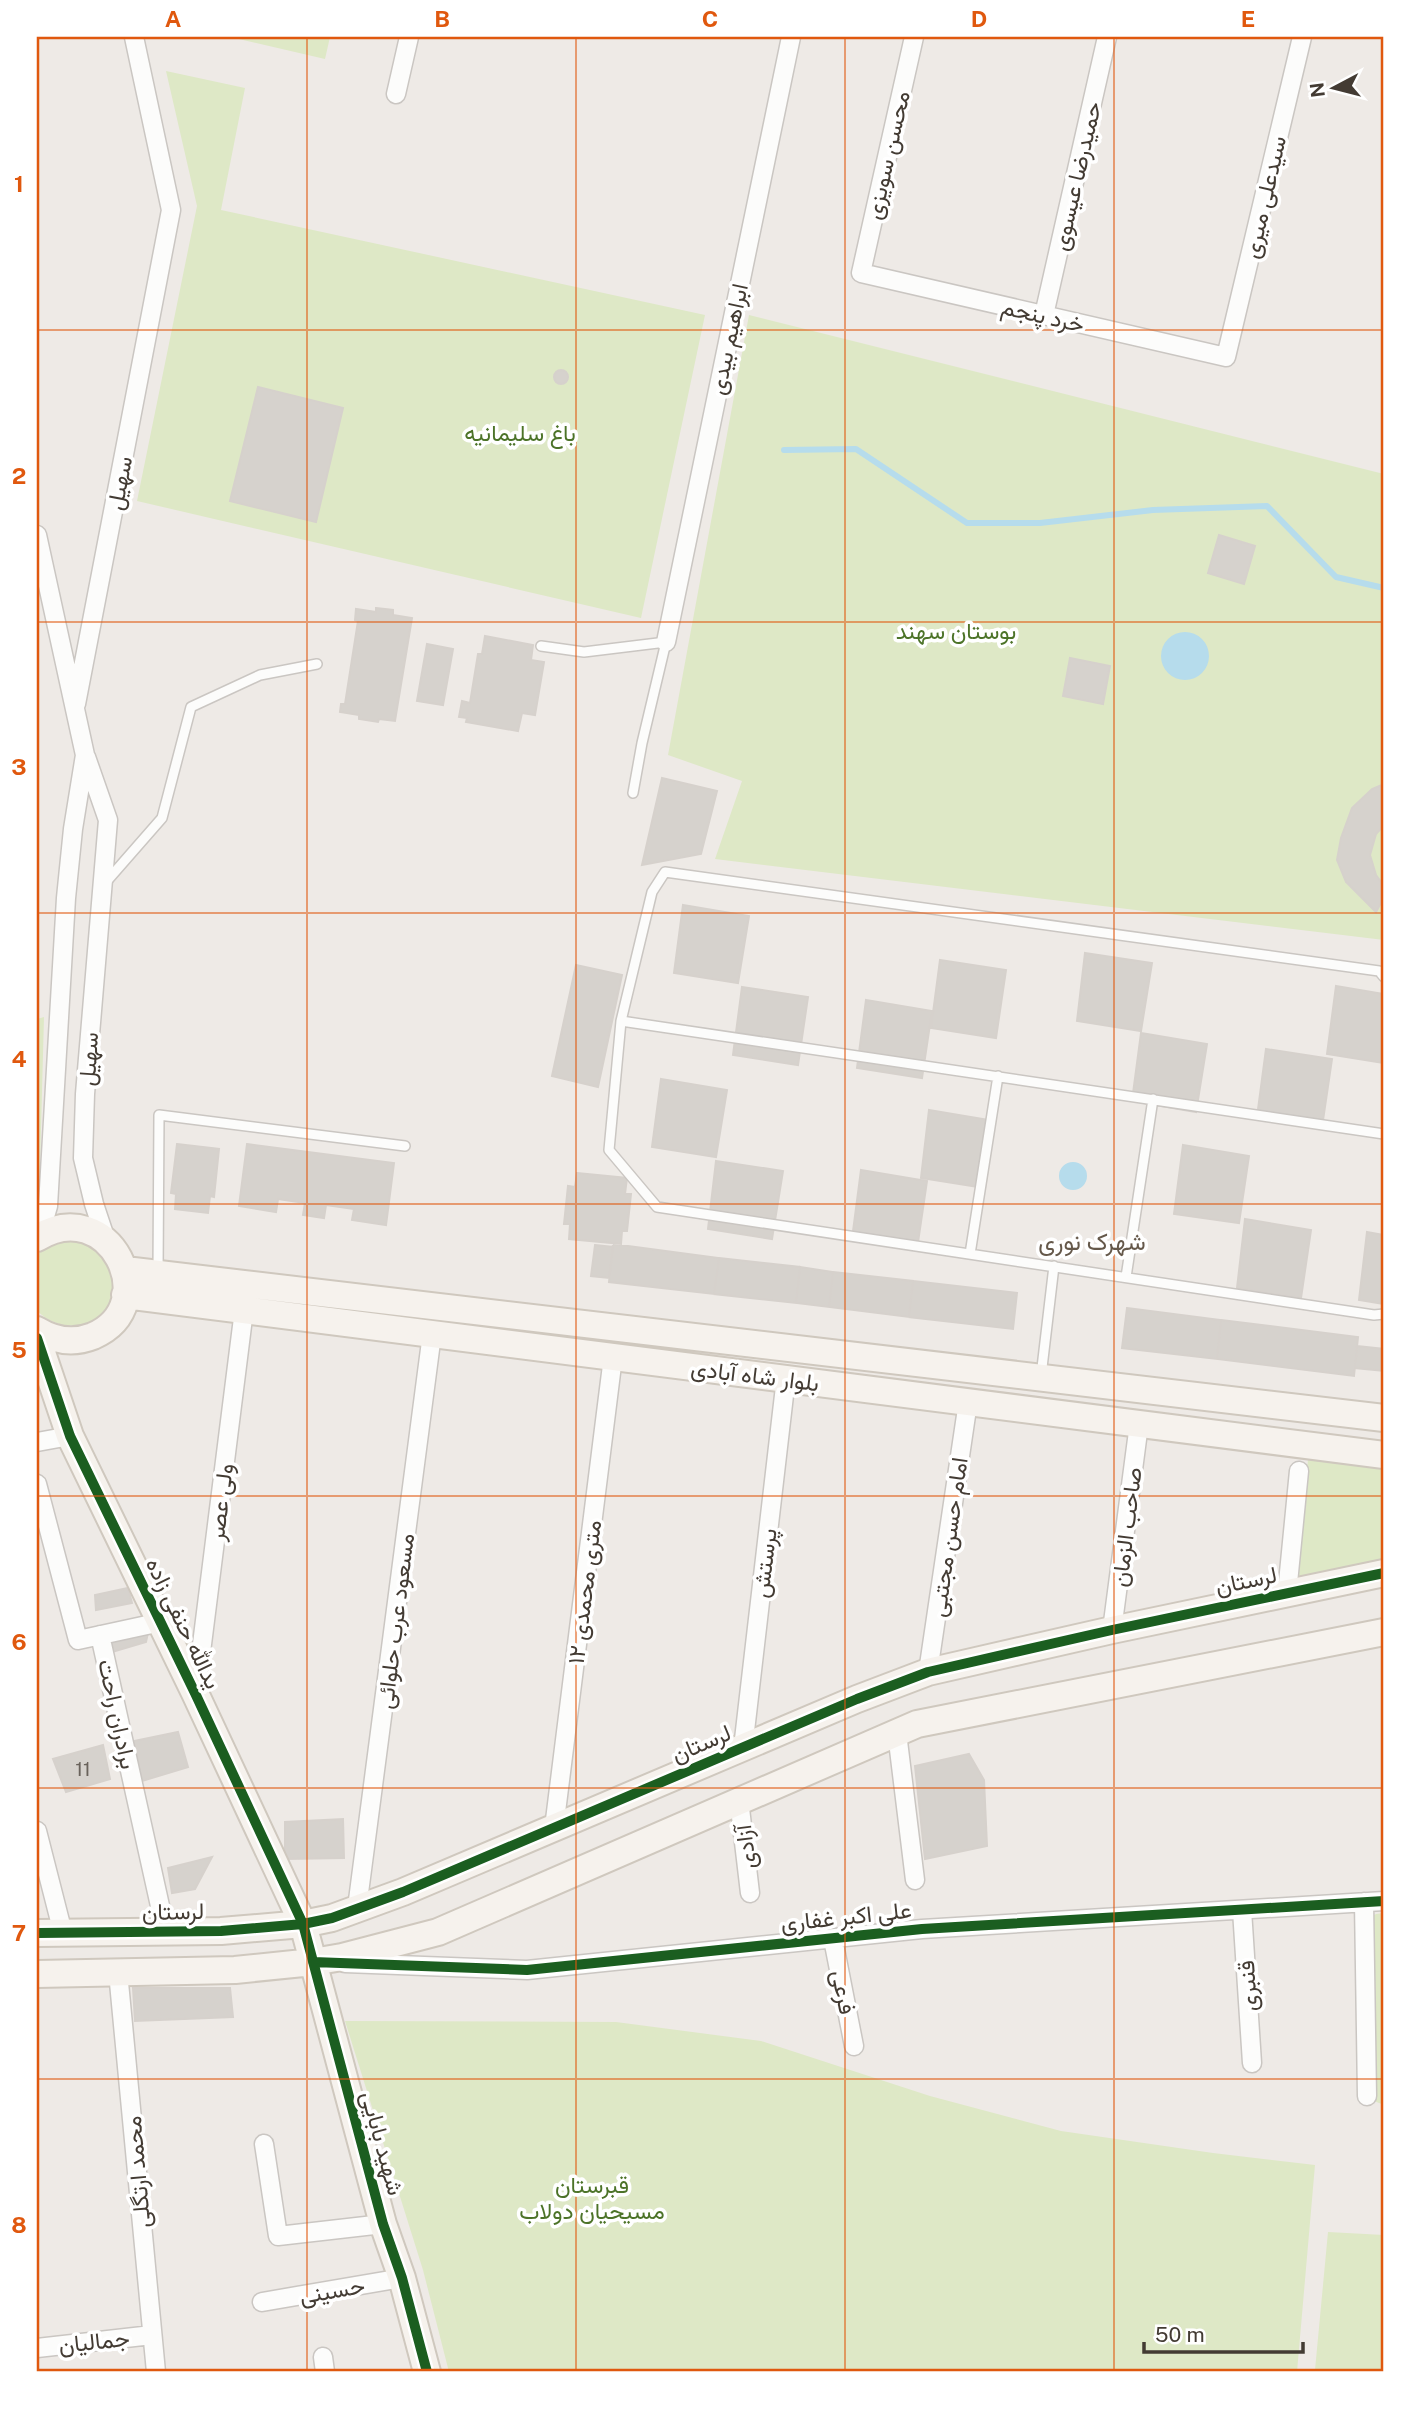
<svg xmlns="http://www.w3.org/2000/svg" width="1421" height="2409" viewBox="0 0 1421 2409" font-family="'Public Sans',Vazirmatn,sans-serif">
  <rect width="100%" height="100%" fill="#eeeae6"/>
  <path fill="#dee8c6" d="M230 37H330L325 59Z
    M166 71 245 88 221 210 705 315 641 618 137 501 197 206Z
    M749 315 1384 474V940L715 859 742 781 668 755Z
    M44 1017 39 1204 37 1209V1019Z
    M61 1240C80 1239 98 1246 107 1264 130 1312 76 1347 37 1311V1255L48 1245Z
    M1309 1449 1384 1459V1565L1296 1585Z
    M1384 1913V2105L1369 2099 1366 1920 1376 1914Z
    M345 2021 616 2022 761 2041 930 2096 1061 2131 1213 2153 1315 2165 1297 2372H449L423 2270Z
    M1328 2232 1384 2235V2372L1315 2370Z"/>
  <path fill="#b6dcec" d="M1161 656a24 24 0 1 1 48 0a24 24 0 1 1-48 0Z
    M1059 1176a14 14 0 1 1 28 0a14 14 0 1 1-28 0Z"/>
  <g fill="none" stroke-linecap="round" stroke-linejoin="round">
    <path stroke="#b6dcec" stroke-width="6" d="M784 450 856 449 967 523H1040L1153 510 1267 506 1336 577 1384 588"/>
  </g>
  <path fill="#d6d2cd" stroke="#d6d1cc" stroke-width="2" d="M554 377a7 7 0 1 1 14 0a7 7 0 1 1-14 0Z
    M258 387 343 408 316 522 230 501Z
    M1219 535 1255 546 1244 584 1208 573Z
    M376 608 393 610V615L412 618 395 721 379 719 378 722 359 719V715L340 712 341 704H345L358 621 355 620 356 609 376 612Z
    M485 636 533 645 531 660 544 662 535 715 522 713 518 731 466 722 467 718 459 717 462 701 470 703 478 654H482Z
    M427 644 453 649 443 705 417 701Z
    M1070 658 1110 666 1103 704 1063 696Z
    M662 778 717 791 701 854 642 865Z
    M1384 784V825L1376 834 1370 855 1376 875 1384 886V897L1376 912 1346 882 1337 860 1341 838 1352 808 1372 789Z
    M683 905 749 916 738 983 674 973Z
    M1085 953 1152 963 1141 1031 1077 1021Z
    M940 960 1006 970 996 1038 931 1028Z
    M576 965 622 975 598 1087 552 1076Z
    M1336 986 1384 994V1063L1327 1054Z
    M742 987 808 997 798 1065 733 1055Z
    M866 1000 932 1011 922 1078 857 1068Z
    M1141 1033 1207 1044 1196 1112 1132 1101Z
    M1266 1049 1332 1059 1322 1127 1257 1117Z
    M661 1079 727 1090 716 1157 652 1147Z
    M929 1110 995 1121 985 1188 921 1178Z
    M177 1144 219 1149 214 1197 210 1196 208 1213 175 1209 176 1194 171 1193Z
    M247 1144 394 1163 386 1225 352 1220 354 1209 326 1205 324 1218 303 1215 305 1203 278 1199 276 1212 239 1206Z
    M1183 1145 1249 1156 1239 1223 1174 1214Z
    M716 1161 783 1171 772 1239 708 1229Z
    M861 1170 927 1181 917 1249 852 1239Z
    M577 1173 627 1178 625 1194H631L627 1231H622L621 1244 569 1239 570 1224H564L568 1186 575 1187Z
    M1245 1219 1311 1230 1301 1298 1237 1288Z
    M1367 1232 1384 1235V1304L1359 1300Z
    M613 1244 719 1258 714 1294 609 1282Z
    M595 1245 613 1247 609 1278 591 1276Z
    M719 1258 800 1267 796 1303 714 1294Z
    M800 1267 833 1272 829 1307 796 1303Z
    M833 1272 913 1281 909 1317 829 1307Z
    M913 1281 1017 1293 1013 1329 909 1317Z
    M1127 1308 1221 1320 1217 1359 1122 1348Z
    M1221 1320 1358 1337 1354 1376 1217 1359Z
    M1357 1346 1384 1349V1371L1355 1368Z
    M128 1588 132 1603 96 1610 95 1595Z
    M149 1628 146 1642 112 1652 108 1640Z
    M178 1732 188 1767 142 1781 134 1741Z
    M103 1745 110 1779 66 1792 53 1759Z
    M969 1754 984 1780 987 1846 925 1859 915 1766Z
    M343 1819 344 1858 285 1859V1822Z
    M212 1857 195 1889 172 1893 168 1868Z
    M133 1988H230L233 2017 135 2021Z"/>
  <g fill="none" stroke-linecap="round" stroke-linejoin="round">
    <defs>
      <path id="lane" d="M541 646 584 652 666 642 642 743 633 793
        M106 882 162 818 191 707 260 675 317 664
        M1384 977 1379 971 665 872 652 892 621 1021 609 1150 657 1207 1374 1315 1384 1314
        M621 1021 1384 1134
        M970 1254 998 1076
        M158 1272 159 1115 405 1146
        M1126 1277 1153 1099
        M1041 1376 1054 1266"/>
      <path id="street" d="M914 37 861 273 1226 357 1302 37
        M396 94 409 37
        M1044 315 1107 37
        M37 535 85 755 73 829 66 898 48 1206 39 1237
        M666 642 791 37
        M76 704 171 210 134 37
        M86 757 108 820 85 1094 83 1158 94 1204 106 1240
        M37 1442 70 1436
        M37 1484 78 1640 161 1622
        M1287 1593 1299 1471
        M1112 1630 1139 1424
        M100 1635 166 1933
        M928 1672 968 1402
        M196 1692 244 1310
        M897 1733 915 1880
        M743 1748 786 1378
        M739 1800 750 1893
        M554 1828 613 1357
        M37 1831 63 1933
        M1364 1902 1367 2096
        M357 1908 432 1334
        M1242 1910 1252 2063
        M833 1939 854 2046
        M345 1963 527 1970 922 1929 1384 1901
        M118 1972 156 2372
        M264 2144 278 2236 383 2224
        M262 2302 402 2278
        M37 2348 152 2335
        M323 2357 325 2372"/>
      <path id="secondary" d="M37 1238C109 1193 165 1305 93 1336 73 1344 55 1341 37 1330
        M125 1270 1384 1418
        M125 1295 1384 1455
        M37 1338 70 1436 195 1693 303 1924 383 2224 402 2278 427 2372
        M37 1933 221 1931 303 1924 332 1918 403 1892 857 1699 928 1672 1112 1630 1384 1573
        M37 1974 235 1970 313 1962 342 1957 438 1932 917 1724 1384 1632"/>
    </defs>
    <use href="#lane" stroke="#cac6c2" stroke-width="12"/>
    <use href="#street" stroke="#cac6c2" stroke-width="21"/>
    <use href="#secondary" stroke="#cfc8be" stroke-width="30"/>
    <use href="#lane" stroke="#fcfcfb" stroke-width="9"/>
    <use href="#street" stroke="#fcfcfb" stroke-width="18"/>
    <use href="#secondary" stroke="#f6f2ed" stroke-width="26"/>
    <defs>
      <path id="cycleway" d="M37 1338 70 1436 195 1693 303 1924 383 2224 402 2278 427 2372
        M37 1933 221 1931 303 1924 332 1918 403 1892 857 1699 928 1672 1112 1630 1384 1573
        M313 1962 527 1970 922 1929 1384 1901"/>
    </defs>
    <use href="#cycleway" stroke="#fff" stroke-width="15"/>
    <use href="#cycleway" stroke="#1b5e20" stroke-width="10"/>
  </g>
  <path fill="none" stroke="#e0580e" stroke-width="2" stroke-opacity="0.55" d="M307 37V2372M576 37V2372M845 37V2372M1114 37V2372M37 330H1384M37 622H1384M37 913H1384M37 1204H1384M37 1496H1384M37 1788H1384M37 2079H1384"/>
  <g text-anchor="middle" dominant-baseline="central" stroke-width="7" stroke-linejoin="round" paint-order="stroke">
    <g font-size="19" fill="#69625b">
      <text x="83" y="1769">11</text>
    </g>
    <g font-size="23" fill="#433b33" stroke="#fff">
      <text transform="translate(887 155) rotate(-77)">محسن سویزی</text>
      <text transform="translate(1076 176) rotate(-77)">حمیدرضا عیسوی</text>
      <text transform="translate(1264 197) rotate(-77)">سیدعلی میری</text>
      <text transform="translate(1043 315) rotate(13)">خرد پنجم</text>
      <text transform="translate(728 339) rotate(-78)">ابراهیم بیدی</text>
      <text transform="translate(119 483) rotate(-79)">سهیل</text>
      <text transform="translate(88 1059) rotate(-86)">سهیل</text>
      <text transform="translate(755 1375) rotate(7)">بلوار شاه آبادی</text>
      <text transform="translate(220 1502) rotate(-83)">ولی عصر</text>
      <text transform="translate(1126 1527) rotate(-83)">صاحب الزمان</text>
      <text transform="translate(948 1537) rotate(-82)">امام حسن مجتبی</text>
      <text transform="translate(764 1563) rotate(-83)">پرستش</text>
      <text transform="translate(1246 1580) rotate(-12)">لرستان</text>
      <text transform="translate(584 1592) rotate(-83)">۱۲ متری محمدی</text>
      <text transform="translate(395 1621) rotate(-83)">مسعود عرب حلوائی</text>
      <text transform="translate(184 1623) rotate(64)">یدالله حنفی زاده</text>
      <text transform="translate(118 1714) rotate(78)">برادران راحت</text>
      <text transform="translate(701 1743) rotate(-23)">لرستان</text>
      <text transform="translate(745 1847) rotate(-97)">آزادی</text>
      <text transform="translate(173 1911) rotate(-1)">لرستان</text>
      <text transform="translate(846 1916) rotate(-6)">علی اکبر غفاری</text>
      <text transform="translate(1247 1986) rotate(-94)">قنبری</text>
      <text transform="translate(844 1992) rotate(79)">فرعی</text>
      <text transform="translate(383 2143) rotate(75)">شهید بابایی</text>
      <text transform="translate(137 2172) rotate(-95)">محمد ارتگلی</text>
      <text transform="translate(332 2290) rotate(-10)">حسینی</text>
      <text transform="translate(94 2341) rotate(-6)">جمالیان</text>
    </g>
    <g font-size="23" fill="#4c7328" stroke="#fff">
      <text x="520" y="432">باغ سلیمانیه</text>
      <text x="956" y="630">بوستان سهند</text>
      <text x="592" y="2184">قبرستان<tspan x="592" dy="26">مسیحیان دولاب</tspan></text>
    </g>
    <g font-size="24" fill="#65584a" stroke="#fff">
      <text x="1092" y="1241">شهرک نوری</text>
    </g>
  </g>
  <rect width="1421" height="2409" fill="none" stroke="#ffffff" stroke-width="77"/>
  <g transform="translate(1334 88) rotate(263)" stroke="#ffffff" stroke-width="5" paint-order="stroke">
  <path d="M0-5L12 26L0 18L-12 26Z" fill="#433b33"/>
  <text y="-10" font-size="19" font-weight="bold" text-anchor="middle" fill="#433b33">N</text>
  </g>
  <path d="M1144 2342v10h159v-10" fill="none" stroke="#433b33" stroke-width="3.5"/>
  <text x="1155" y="2342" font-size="21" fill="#433b33" stroke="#ffffff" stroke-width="5" paint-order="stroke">50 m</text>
  <rect x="38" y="38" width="1344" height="2332" fill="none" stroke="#e0580e" stroke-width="2.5"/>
  <g font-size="23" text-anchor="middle" font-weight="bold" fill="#e0580e">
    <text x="173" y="27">A</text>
    <text x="442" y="27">B</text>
    <text x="710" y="27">C</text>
    <text x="979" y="27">D</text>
    <text x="1248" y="27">E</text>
    <text x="19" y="192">1</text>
    <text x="19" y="484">2</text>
    <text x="19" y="775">3</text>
    <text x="19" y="1067">4</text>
    <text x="19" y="1358">5</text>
    <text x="19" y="1650">6</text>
    <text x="19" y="1941">7</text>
    <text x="19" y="2233">8</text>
  </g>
</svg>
